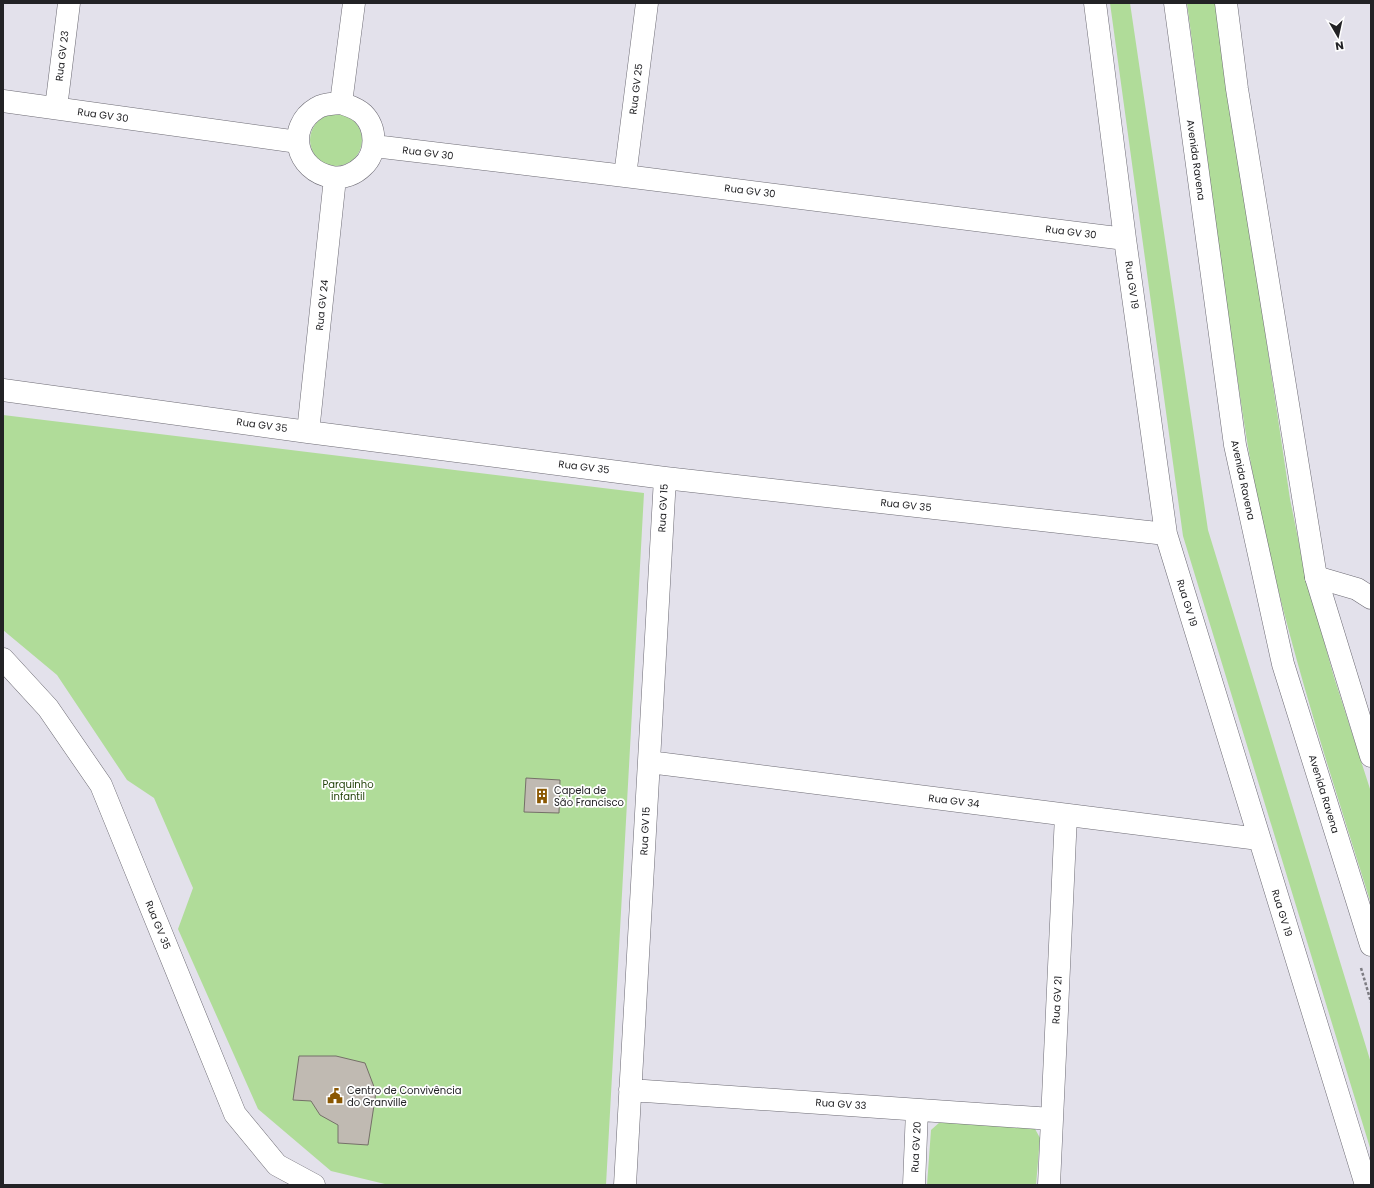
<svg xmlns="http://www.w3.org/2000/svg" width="1374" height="1188" viewBox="0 0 1374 1188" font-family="Poppins,sans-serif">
  <rect width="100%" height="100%" fill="#e3e1eb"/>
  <path fill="#b0dc99" d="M1110 3H1130L1208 530 1371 1063V1151L1183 536Z
    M1187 3H1216L1290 499 1303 563 1318 620 1334 677 1371 792V904C1332 779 1291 654 1263 525 1248 457 1239 389 1229 320 1214 214 1201 109 1187 3Z
    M310 140a26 26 0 1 1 52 0a26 26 0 1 1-52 0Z
    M3 415 644 493 606 1185H389L331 1171 258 1109 178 929 193 888 154 798 127 780 57 675 3 630Z
    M940 1122 1034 1127 1040 1138 1036 1185H927L931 1130Z"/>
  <path fill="#c0bab2" stroke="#757068" d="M526 778 560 780 559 813 524 812Z
    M299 1056H336L365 1063 376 1092 368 1145 338 1143V1125L320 1115 311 1101 293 1100Z"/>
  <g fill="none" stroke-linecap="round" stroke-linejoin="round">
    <defs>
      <path id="minor" d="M1095 3 1125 239 1166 534 1366 1185
        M3 101 298 142
        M341 103C349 106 357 108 363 114 377 128 377 153 363 166 355 174 343 179 332 177 296 171 285 127 317 108 325 103 333 104 341 103Z
        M341 103 354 3
        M56 108 69 3
        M374 146 625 176 1125 239
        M625 176 647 3
        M3 390 308 432 665 478 1166 534
        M308 432 335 178
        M1316 577 1357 589 1371 598
        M3 659 48 708 101 785 235 1114 277 1165 314 1185
        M649 762 1259 839
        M630 1090 1052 1119
        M625 1185 665 478
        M914 1185 917 1110
        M1049 1185 1066 815"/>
      <path id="secondary" d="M1175 3 1235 445 1283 664 1371 945
        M1226 3 1237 89 1316 577 1371 756"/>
    </defs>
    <use href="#minor" stroke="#6d6b74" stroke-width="23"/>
    <use href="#secondary" stroke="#6d6b74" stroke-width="23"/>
    <path stroke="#7d7c82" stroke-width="2.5" stroke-dasharray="3 2" stroke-linecap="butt" d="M1361 968 1371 1002"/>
    <use href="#minor" stroke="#fff" stroke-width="22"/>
    <use href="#secondary" stroke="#fff" stroke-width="22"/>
  </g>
  <defs>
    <symbol id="building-bare" viewBox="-9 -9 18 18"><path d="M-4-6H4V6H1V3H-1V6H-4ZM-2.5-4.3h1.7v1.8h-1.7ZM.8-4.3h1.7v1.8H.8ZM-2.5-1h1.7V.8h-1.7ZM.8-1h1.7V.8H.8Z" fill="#8a5701" stroke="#fff" stroke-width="2.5" paint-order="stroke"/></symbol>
    <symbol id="civic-bare" viewBox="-9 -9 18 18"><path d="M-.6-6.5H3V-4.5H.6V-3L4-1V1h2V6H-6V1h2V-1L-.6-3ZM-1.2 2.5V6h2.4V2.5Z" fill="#8a5701" stroke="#fff" stroke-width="2.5" paint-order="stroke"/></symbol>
  </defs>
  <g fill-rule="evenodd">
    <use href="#building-bare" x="531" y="785" width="22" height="22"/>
    <use href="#civic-bare" x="324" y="1085" width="22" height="22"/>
  </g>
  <g text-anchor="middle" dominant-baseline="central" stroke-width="3.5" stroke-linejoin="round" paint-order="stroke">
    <g font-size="10" fill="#222225" stroke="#fff">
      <text transform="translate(62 56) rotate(-83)">Rua GV 23</text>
      <text transform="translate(636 89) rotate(-83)">Rua GV 25</text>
      <text transform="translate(103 115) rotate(8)">Rua GV 30</text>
      <text transform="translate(428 153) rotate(7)">Rua GV 30</text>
      <text transform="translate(1196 160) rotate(82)">Avenida Ravena</text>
      <text transform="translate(750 191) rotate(7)">Rua GV 30</text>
      <text transform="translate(1071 232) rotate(7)">Rua GV 30</text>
      <text transform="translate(1132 285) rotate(82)">Rua GV 19</text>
      <text transform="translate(322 305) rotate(-84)">Rua GV 24</text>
      <text transform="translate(262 425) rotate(8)">Rua GV 35</text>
      <text transform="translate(584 467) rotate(7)">Rua GV 35</text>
      <text transform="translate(1243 480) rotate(78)">Avenida Ravena</text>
      <text transform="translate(906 505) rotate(6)">Rua GV 35</text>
      <text transform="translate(663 508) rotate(-87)">Rua GV 15</text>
      <text transform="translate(1187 603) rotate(73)">Rua GV 19</text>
      <text transform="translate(1324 794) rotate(73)">Avenida Ravena</text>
      <text transform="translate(954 801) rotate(7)">Rua GV 34</text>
      <text transform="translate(645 831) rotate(-87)">Rua GV 15</text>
      <text transform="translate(1282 913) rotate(73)">Rua GV 19</text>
      <text transform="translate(158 925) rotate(68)">Rua GV 35</text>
      <text transform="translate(1057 1000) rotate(-87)">Rua GV 21</text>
      <text transform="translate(841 1104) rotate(4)">Rua GV 33</text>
      <text transform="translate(916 1147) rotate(-87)">Rua GV 20</text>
    </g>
    <g font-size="10" fill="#1d3e03" stroke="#fff">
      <text x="348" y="784">Parquinho<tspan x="348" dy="12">infantil</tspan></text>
    </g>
    <g font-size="10" fill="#222225" stroke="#fff" text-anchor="start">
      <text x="554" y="790">Capela de<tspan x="554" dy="12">São Francisco</tspan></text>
      <text x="347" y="1090">Centro de Convivência<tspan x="347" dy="12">do Granville</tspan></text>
    </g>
  </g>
  <rect width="1374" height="1188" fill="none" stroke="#222225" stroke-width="8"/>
  <g transform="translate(1338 36) rotate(171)" stroke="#ffffff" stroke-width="3" paint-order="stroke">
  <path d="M0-3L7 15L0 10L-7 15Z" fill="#222225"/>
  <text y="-6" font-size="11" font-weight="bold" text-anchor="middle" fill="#222225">N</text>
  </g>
</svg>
